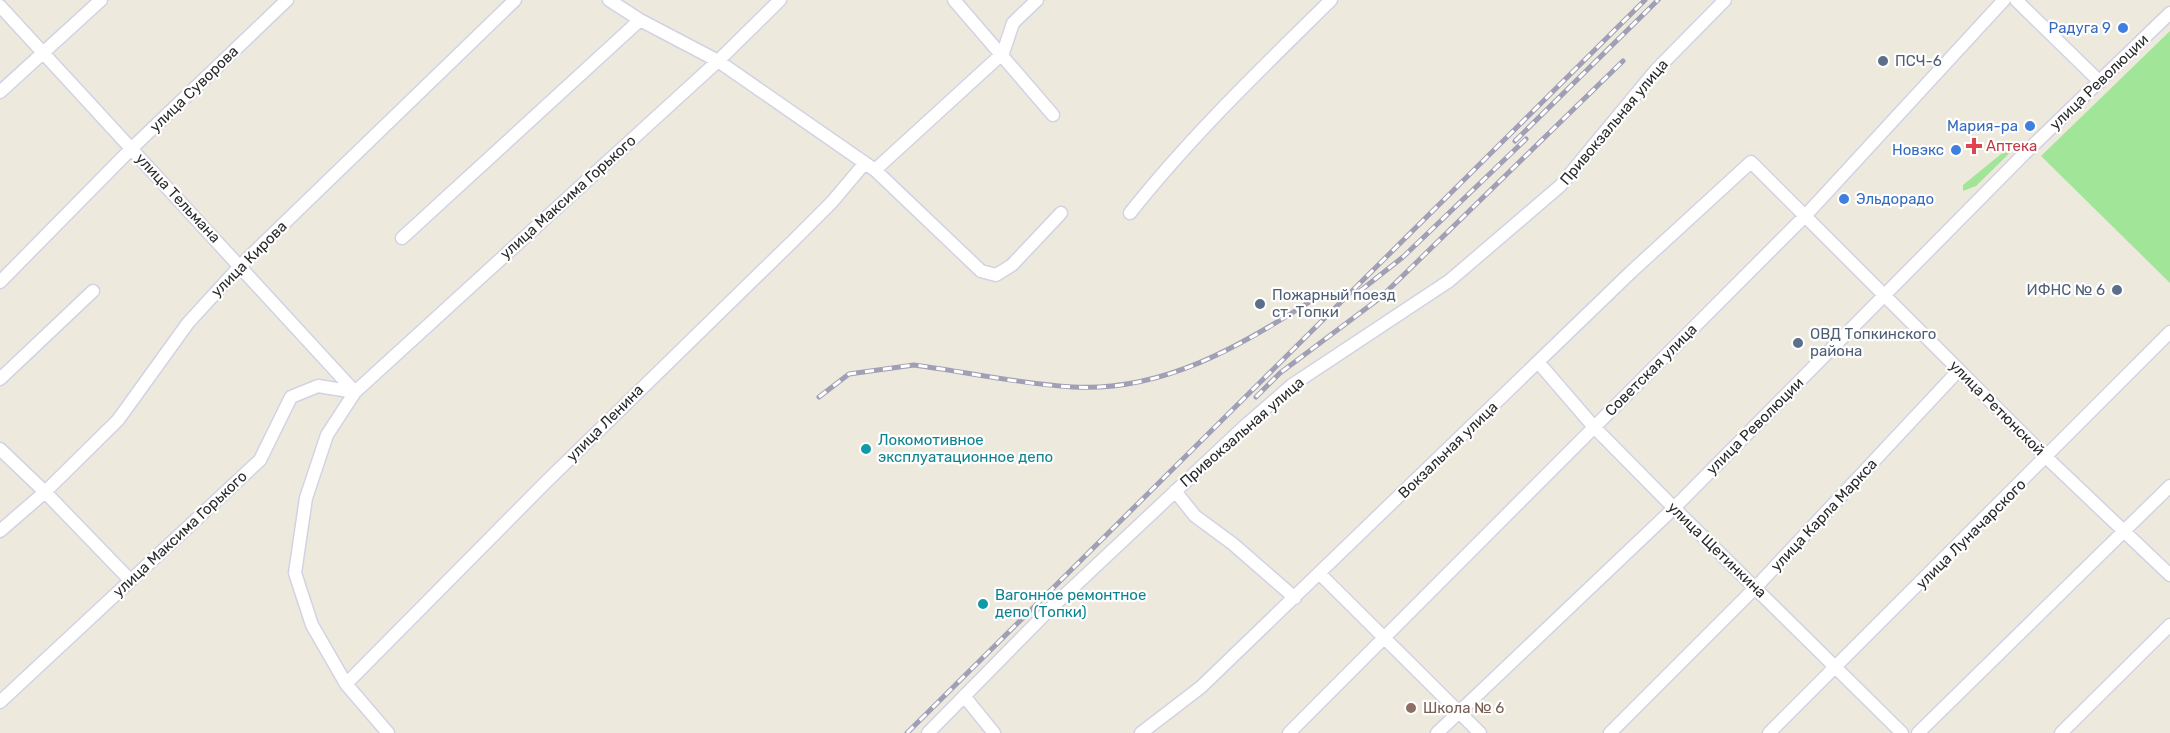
<svg xmlns="http://www.w3.org/2000/svg" width="2170" height="733" viewBox="0 0 2170 733" font-family="Rubik,sans-serif">
  <rect width="100%" height="100%" fill="#edeadd"/>
  <path fill="#a1e598" d="M2170 31V283L2041 156Z
    M2017 141 2019 144 1976 186 1963 191V185Z"/>
  <g fill="none" stroke-linecap="round" stroke-linejoin="round">
    <defs>
      <path id="minor" d="M609 0 640 20 718 61 875 170 981 271 996 275 1012 265 1061 213
        M954 0 1053 115
        M2016 0 2100 82
        M0 6 355 392
        M0 92 101 0
        M875 170 1003 53 1013 23 1037 0
        M1130 213C1191 136 1261 69 1331 0
        M402 238 640 20
        M0 282 131 149 287 0
        M1538 362 1594 427 1674 508 1902 733
        M0 379 93 291
        M0 449 45 492 130 580
        M1175 491 1195 516 1233 544 1295 598
        M0 531 45 492 118 420 188 323 241 265 515 0
        M1320 574 1480 733
        M346 684 545 483 796 238 832 202 864 164
        M964 696 994 733
        M0 702 260 460 291 397 318 386 355 392
        M388 733 346 684 312 625 295 573 306 498 327 435 355 392 718 61 780 0
        M928 733 1051 608 1246 425 1292 385 1449 281 1560 186 1656 70 1725 0
        M1141 733 1201 687 1631 272 1751 162 2047 458 2170 575
        M1289 733 1806 215 2004 0
        M1437 733 1674 508 2025 153 2170 13
        M1610 733 1756 587 1959 370
        M1769 733 2170 332
        M1918 733 2170 486
        M2061 733 2170 625"/>
    </defs>
    <use href="#minor" stroke="#d3d2e4" stroke-width="15"/>
    <use href="#minor" stroke="#fff" stroke-width="12"/>
    <defs>
      <path id="rail" d="M1515 141 1658 0
        M1360 291 1403 257 1526 139
        M819 397 849 374 914 365C967 372 1020 384 1073 387 1162 392 1239 347 1311 301
        M1256 397 1280 373 1380 298 1623 61
        M907 733 1645 0"/>
    </defs>
    <use href="#rail" stroke="#a19fb6" stroke-width="5"/>
    <use href="#rail" stroke="#fff" stroke-width="3" stroke-dasharray="9" stroke-linecap="butt"/>
  </g>
  <g fill="#3f7fe0" stroke="#fff" stroke-width="2">
    <circle cx="2123" cy="28" r="6"/>
    <circle cx="2030" cy="126" r="6"/>
    <circle cx="1956" cy="150" r="6"/>
    <circle cx="1844" cy="199" r="6"/>
  </g>
  <g fill="#5c6f8a" stroke="#fff" stroke-width="2">
    <circle cx="1883" cy="61" r="6"/>
    <circle cx="2117" cy="290" r="6"/>
    <circle cx="1260" cy="304" r="6"/>
    <circle cx="1798" cy="343" r="6"/>
  </g>
  <path fill="#e0444e" stroke="#fff" stroke-width="2" d="M1971 137h6v6h6v6h-6v6h-6v-6h-6v-6h6z"/>
  <g fill="#0f9aa8" stroke="#fff" stroke-width="2">
    <circle cx="866" cy="449" r="6"/>
    <circle cx="983" cy="604" r="6"/>
  </g>
  <circle fill="#8d6e63" stroke="#fff" stroke-width="2" cx="1411" cy="708" r="6"/>
  <g text-anchor="middle" dominant-baseline="central" stroke-width="4.5" stroke-linejoin="round" paint-order="stroke">
    <g font-size="15" fill="#366cbe" stroke="#fff" text-anchor="end">
      <text x="2111" y="28">Радуга 9</text>
      <text x="2018" y="126">Мария-ра</text>
      <text x="1944" y="150">Новэкс</text>
      <text x="1856" y="199" text-anchor="start">Эльдорадо</text>
    </g>
    <g font-size="15" fill="#4e5e75" stroke="#fff" text-anchor="start">
      <text x="1895" y="61">ПСЧ-6</text>
      <text x="2105" y="290" text-anchor="end">ИФНС № 6</text>
      <text x="1272" y="295">Пожарный поезд<tspan x="1272" dy="17">ст. Топки</tspan></text>
      <text x="1810" y="334">ОВД Топкинского<tspan x="1810" dy="17">района</tspan></text>
    </g>
    <g font-size="15" fill="#2b2b2b" stroke="#fff">
      <text transform="translate(2099 82) rotate(-44)">улица Революции</text>
      <text transform="translate(194 89) rotate(-44)">улица Суворова</text>
      <text transform="translate(1614 122) rotate(-50)">Привокзальная улица</text>
      <text transform="translate(568 197) rotate(-42)">улица Максима Горького</text>
      <text transform="translate(178 198) rotate(47)">улица Тельмана</text>
      <text transform="translate(249 259) rotate(-45)">улица Кирова</text>
      <text transform="translate(1651 370) rotate(-45)">Советская улица</text>
      <text transform="translate(1997 408) rotate(45)">улица Ретюнской</text>
      <text transform="translate(605 423) rotate(-45)">улица Ленина</text>
      <text transform="translate(1755 426) rotate(-45)">улица Революции</text>
      <text transform="translate(1242 432) rotate(-41)">Привокзальная улица</text>
      <text transform="translate(1448 450) rotate(-44)">Вокзальная улица</text>
      <text transform="translate(1824 515) rotate(-47)">улица Карла Маркса</text>
      <text transform="translate(180 534) rotate(-43)">улица Максима Горького</text>
      <text transform="translate(1971 534) rotate(-45)">улица Луначарского</text>
      <text transform="translate(1717 550) rotate(44)">улица Щетинкина</text>
    </g>
    <g font-size="15" fill="#be3a42" stroke="#fff" text-anchor="start">
      <text x="1986" y="146">Аптека</text>
    </g>
    <g font-size="15" fill="#0d838f" stroke="#fff" text-anchor="start">
      <text x="878" y="440">Локомотивное<tspan x="878" dy="17">эксплуатационное депо</tspan></text>
      <text x="995" y="595">Вагонное ремонтное<tspan x="995" dy="17">депо (Топки)</tspan></text>
    </g>
    <g font-size="15" fill="#785e54" stroke="#fff" text-anchor="start">
      <text x="1423" y="708">Школа № 6</text>
    </g>
  </g>
</svg>
